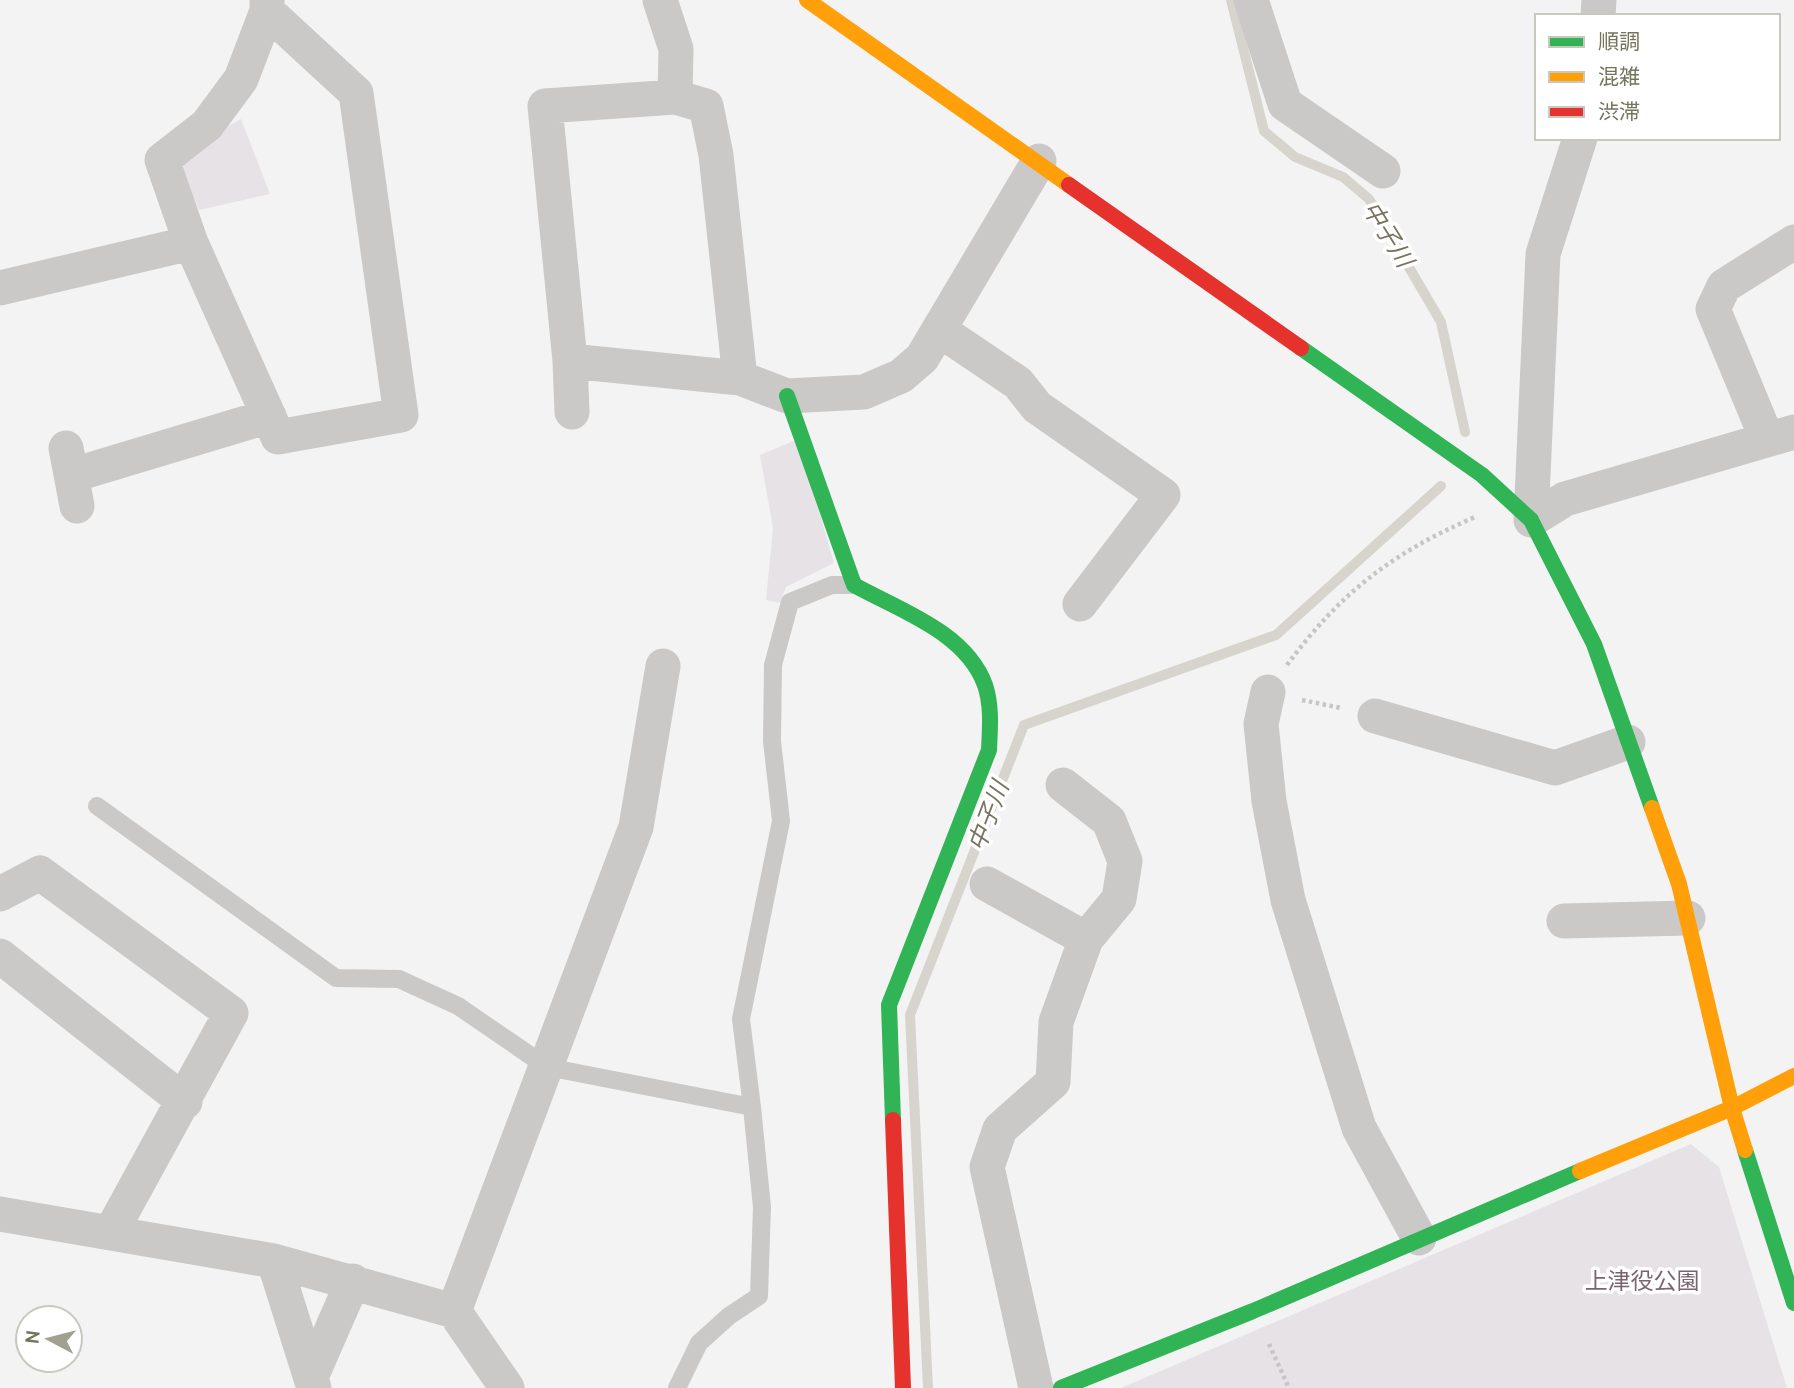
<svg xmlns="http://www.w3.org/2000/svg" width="1794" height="1388" viewBox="0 0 1794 1388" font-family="Cabin,'Noto Sans JP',sans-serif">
  <rect width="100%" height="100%" fill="#f4f3f4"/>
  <path fill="#e7e2e6" d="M241 119 270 194 199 210 178 164 207 139Z
    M798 439 834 563 786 587 780 603 766 600 773 528 760 455Z
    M1691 1144 1719 1167 1787 1388H1121Z"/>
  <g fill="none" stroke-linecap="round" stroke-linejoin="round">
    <path stroke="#d6d4cc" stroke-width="10" d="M1231 0 1264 131 1295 157 1343 177 1369 199 1441 322 1465 432
      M928 1388 910 1015 1024 725 1276 635 1441 486"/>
    <path stroke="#c6c6c4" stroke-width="4.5" stroke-dasharray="3.5 3.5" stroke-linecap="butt" d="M1287 665C1341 592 1392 553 1475 517
      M1302 700 1341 708
      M1269 1344 1289 1388"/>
    <path stroke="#cac9c7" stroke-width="18" d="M97 806 336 978 399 979 458 1006 547 1067 752 1107 762 1207 759 1296 729 1316 699 1343 677 1388
      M752 1107 741 1019 781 821 772 741 773 665 790 602 832 585H854"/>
    <path stroke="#cac9c7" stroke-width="35" d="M660 0 676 49 675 97
      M1251 0 1285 104 1383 171
      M1598 16 1599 0
      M191 243 278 437 401 415 356 93 267 11
      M0 288 191 243 162 160 207 125 241 79 267 11V0
      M941 331 1018 383 1037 407 1163 495 1080 604
      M570 361 740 378 787 396 864 392 901 376 922 358 1039 161
      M572 412 570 361 545 106 675 97 706 106 716 155 740 378
      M1767 439 1713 309 1724 286 1794 242
      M66 448 77 506
      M73 475 269 416
      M1531 520 1543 254 1580 138
      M1531 520 1565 499 1794 432
      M1268 692 1261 724 1269 801 1288 900 1359 1128 1419 1238
      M1375 716 1555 768 1628 742
      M1063 785 1109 821 1125 861 1119 899 1086 939
      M987 884 1086 939 1056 1022 1053 1082 1000 1129 987 1167 1036 1388
      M0 894 40 873 231 1013 111 1232
      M1564 921 1688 918
      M0 956 185 1102
      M0 1214 274 1261 314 1388
      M274 1261 454 1311 507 1388
      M454 1311 636 827 663 666
      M311 1377 353 1281"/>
    <path stroke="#30b455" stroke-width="16" d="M1301 348 1482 475 1531 520 1594 644 1652 808
      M787 396 854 585C899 610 966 632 985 685 992 706 990 728 989 750L889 1005 893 1120
      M1745 1150 1794 1303
      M1061 1388 1253 1311 1580 1171"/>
    <path stroke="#ff9f0a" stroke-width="16" d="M807 0 1069 185
      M1652 808 1679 884 1732 1108 1745 1150
      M1580 1171 1732 1108 1794 1076"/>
    <path stroke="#e5322d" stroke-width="16" d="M1069 185 1301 348
      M893 1120 903 1388"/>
  </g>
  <g text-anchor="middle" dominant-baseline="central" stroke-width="7" stroke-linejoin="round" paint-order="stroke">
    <g font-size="23" fill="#786571" stroke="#fff">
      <text x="1642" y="1281">上津役公園</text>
    </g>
    <g font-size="24" font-style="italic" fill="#76735e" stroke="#fff">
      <text transform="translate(1388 234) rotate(58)">中子川</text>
      <text transform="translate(988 816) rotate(-69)">中子川</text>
    </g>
  </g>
  <rect x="1535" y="14" width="245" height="126" fill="#ffffff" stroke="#c8c8bf" stroke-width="2"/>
  <rect x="1549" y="37" width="35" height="10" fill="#30b455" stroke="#c8c8bf" stroke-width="2"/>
  <text x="1598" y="49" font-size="21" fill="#75755e">順調</text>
  <rect x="1549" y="72" width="35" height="10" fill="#ff9f0a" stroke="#c8c8bf" stroke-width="2"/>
  <text x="1598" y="84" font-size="21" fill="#75755e">混雑</text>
  <rect x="1549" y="107" width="35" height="10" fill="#e5322d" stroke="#c8c8bf" stroke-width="2"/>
  <text x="1598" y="119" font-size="21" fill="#75755e">渋滞</text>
  <g transform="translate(49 1339) rotate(277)"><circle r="33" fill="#ffffff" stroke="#c8c8bf" stroke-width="2"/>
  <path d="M0-5L12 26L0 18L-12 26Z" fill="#a1a192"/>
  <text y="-10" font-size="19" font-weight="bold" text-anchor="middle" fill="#75755e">N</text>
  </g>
</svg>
